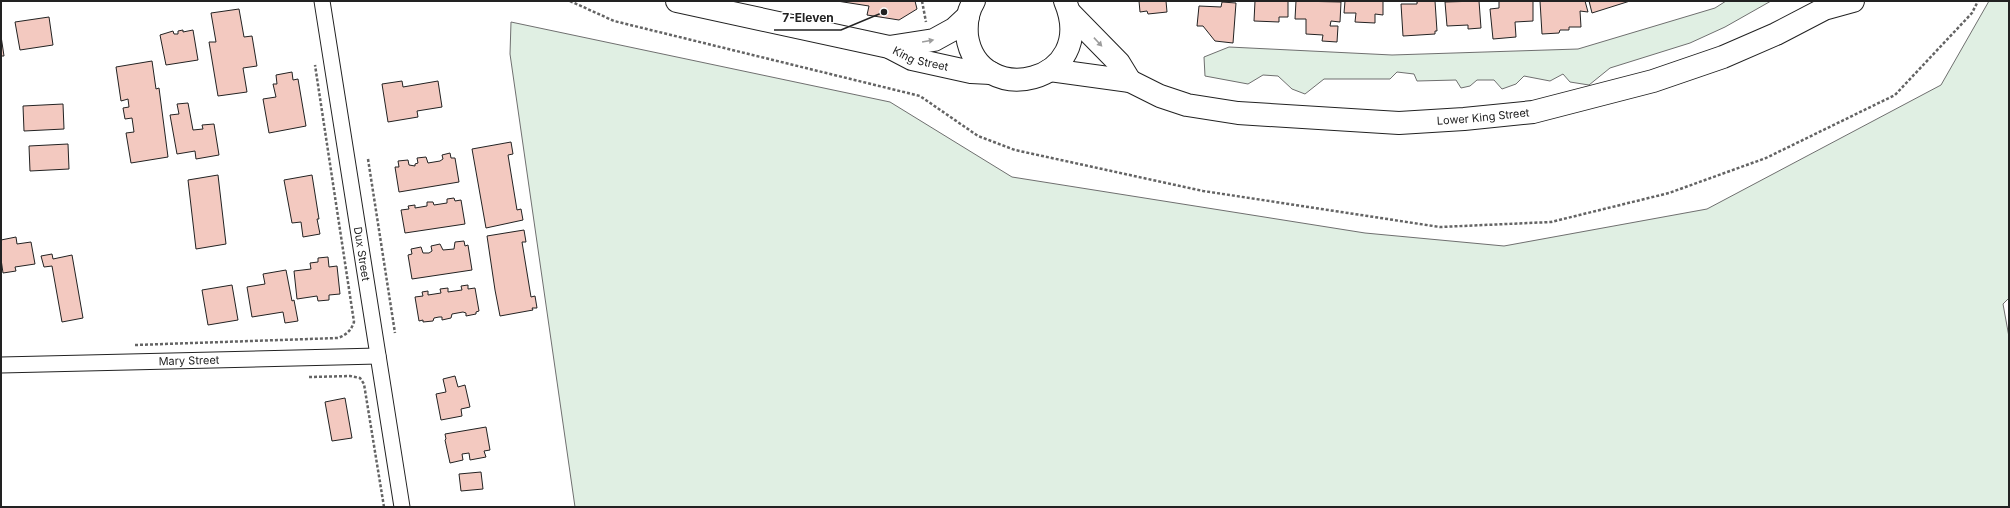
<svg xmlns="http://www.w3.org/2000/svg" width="2010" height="508" viewBox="0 0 2010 508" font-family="Inter,sans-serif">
  <rect width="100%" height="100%" fill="#fff"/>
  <path fill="#e0efe3" stroke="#6f6f6f" d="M1726 1H1771L1725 27 1690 43 1610 68 1589 85 1570 82 1563 74 1550 81 1524 76 1516 84 1502 89 1494 80H1477L1470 86 1461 88 1456 80 1417 81 1414 74 1397 72 1390 79H1324L1305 94 1292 89 1278 76 1263 75 1248 84 1205 76 1204 57 1229 47 1392 55 1578 49 1715 8Z
    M1989 1H2009V298L2003 304 2009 337V507H575L510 54 511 22 890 102 1012 177 1365 233 1504 246 1707 209 1941 85Z"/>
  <path fill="#f3c9c0" stroke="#222" d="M837 1H915L917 9 899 20 867 15 869 6Z
    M1139 1H1166L1167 12 1148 14 1147 11 1140 12Z
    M1255 1H1288V17H1279V22L1254 21Z
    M1296 1 1341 2 1340 22 1331 21 1330 26H1338L1337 42 1322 41 1323 35 1306 34V19H1295Z
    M1345 1H1383V15L1375 14V23L1355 22 1356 13H1344Z
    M1435 1 1437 31H1435V34L1403 36 1401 4H1417V2L1420 1Z
    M1479 1 1481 28 1468 29V25L1447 26 1445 2Z
    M1499 1H1533V21L1515 22 1516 37 1493 39 1490 9 1499 8Z
    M1540 1H1585L1588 12 1580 11 1581 27H1569V30H1560L1559 33 1542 34Z
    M1589 1H1630L1592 13Z
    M1222 2 1236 3 1233 43 1215 41 1203 26H1197L1199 6 1221 7Z
    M239 9 244 37 252 36 257 66 243 68 247 92 218 96 209 42H216L211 13Z
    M49 17 53 45 20 50 15 22Z
    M183 30V32L193 30 198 60 166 65 160 35 173 31 174 34H178V31Z
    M1 36 4 56H1Z
    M152 61 156 89 159 88 168 157 131 163 126 133 134 132 132 118 125 119 123 108 129 107 128 99 121 101 116 67Z
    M292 72 293 80 298 79 306 126 269 133 263 99 276 97 273 84H277L276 75Z
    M402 81 403 87 438 81 442 107 417 111 418 117 388 122 382 84Z
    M188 103 193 130 203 129 202 125 214 124 219 155 196 159 195 151 177 154 170 115 179 114 177 104Z
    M63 104 64 129 24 131 23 106Z
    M511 142 513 154 508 155 517 210 521 209 523 220 486 228 472 149Z
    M68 144 69 169 30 171 29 146Z
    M450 153 451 158H455L459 182 399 192 395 167H399L398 161 408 160 409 165 415 166V164L418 163 417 158 426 157 428 163 440 161 443 159 442 155Z
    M218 175 226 244 196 249 188 180Z
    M312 175 319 219H317L320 234 303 237 301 222 292 223 284 180Z
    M454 198 455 201 461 200 465 224 405 233 401 210 409 209 408 206 415 205V208L427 206V202H433L434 205 447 203V199Z
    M524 230 526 242H522L531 297 535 296 537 308H532L533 310 500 316 495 290 487 236Z
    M16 237 17 244 31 242 35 264 15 267 16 271 3 273 1 259V240Z
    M464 241 465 246 468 245 472 270 412 279 408 255 412 254 411 249 421 247 423 253H429L432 251 431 246 440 244 443 250 454 249 455 242Z
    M52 254 53 259 72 255 83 318 62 322 52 266 44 267 41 256Z
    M328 257 329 267 337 266 340 294 329 295V300L318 301 317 296 297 299 294 271 311 269 310 263 318 262V258Z
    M286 270 292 301 294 300 298 321 285 323 283 312 252 317 247 287 265 284 263 274Z
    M232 285 238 320 208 325 202 290Z
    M468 285V289L475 288 479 311 476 312V314L466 316V313L463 312 452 314 451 318 442 320V317H439L434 318 433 321 423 322V320L419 321 415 297 423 296 422 292 428 291V295L441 293 440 289 448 288V292L462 290 461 286Z
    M455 376 458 387 465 385 470 407 461 409 462 416 441 420 436 394 446 392 443 379Z
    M345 398 352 438 332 441 325 402Z
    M486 427 490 450 484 451 486 457 470 460 469 453 462 454 463 460 450 463 445 440 446 439 445 434Z
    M481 472 483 489 461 491 459 474Z"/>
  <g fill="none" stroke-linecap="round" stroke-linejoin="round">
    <defs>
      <g id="minor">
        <path id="s1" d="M322 1 402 507"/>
        <path id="s2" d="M1 365 378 356"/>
      </g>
      <g id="primary">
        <path id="s3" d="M677 1 889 47 912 59 971 72 991 73"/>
        <path d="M974 1C967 12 966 24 967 36 978 110 1100 84 1065 1"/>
        <path d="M1071 14 1119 63 1130 81"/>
        <path d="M889 47 934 40 954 29 968 16"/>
        <path id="s4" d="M1050 70 1130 81 1160 96 1187 105 1238 113 1399 123 1464 119 1533 112 1653 81 1723 57 1776 34 1824 9 1853 1"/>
      </g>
    </defs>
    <use href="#minor" stroke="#222" stroke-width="17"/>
    <use href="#primary" stroke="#222" stroke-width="24"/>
    <path stroke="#646464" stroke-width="2.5" stroke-dasharray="3 2" stroke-linecap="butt" d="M570 1 614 21 920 96 978 136 1015 150 1203 191 1440 227 1551 222 1669 193 1766 158 1895 95 1972 13 1978 1
      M922 1 926 22
      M368 159 395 333
      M135 345 338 338C346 335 351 331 354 322L315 65
      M309 377 350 376 360 378 364 384 384 507"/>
    <use href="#minor" stroke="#fff" stroke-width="15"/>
    <use href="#primary" stroke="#fff" stroke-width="22"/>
  </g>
  <defs><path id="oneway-solid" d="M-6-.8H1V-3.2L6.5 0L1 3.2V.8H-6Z"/></defs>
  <g fill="#9c9c9c">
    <use href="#oneway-solid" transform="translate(928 41) rotate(-10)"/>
    <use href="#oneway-solid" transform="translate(1098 42) rotate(47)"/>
  </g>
  <g text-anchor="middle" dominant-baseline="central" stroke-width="3" stroke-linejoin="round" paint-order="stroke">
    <g font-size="11" fill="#222" stroke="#fff">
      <text stroke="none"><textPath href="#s3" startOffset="251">King Street</textPath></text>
      <text stroke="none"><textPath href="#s4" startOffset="440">Lower King Street</textPath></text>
      <text stroke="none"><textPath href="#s1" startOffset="256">Dux Street</textPath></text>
      <text stroke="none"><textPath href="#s2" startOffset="188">Mary Street</textPath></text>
    </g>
  </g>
  <path fill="none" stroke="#222" stroke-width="1.5" d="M884 12L841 30H774"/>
  <circle fill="#222" stroke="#fff" stroke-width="1.5" cx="884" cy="12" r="4"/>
  <g font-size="12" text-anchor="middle" font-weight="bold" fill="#222" stroke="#fff" stroke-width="3" stroke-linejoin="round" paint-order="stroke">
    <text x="808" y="22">7-Eleven</text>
  </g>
  <rect width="2010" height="508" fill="none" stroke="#222222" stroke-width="4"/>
</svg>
